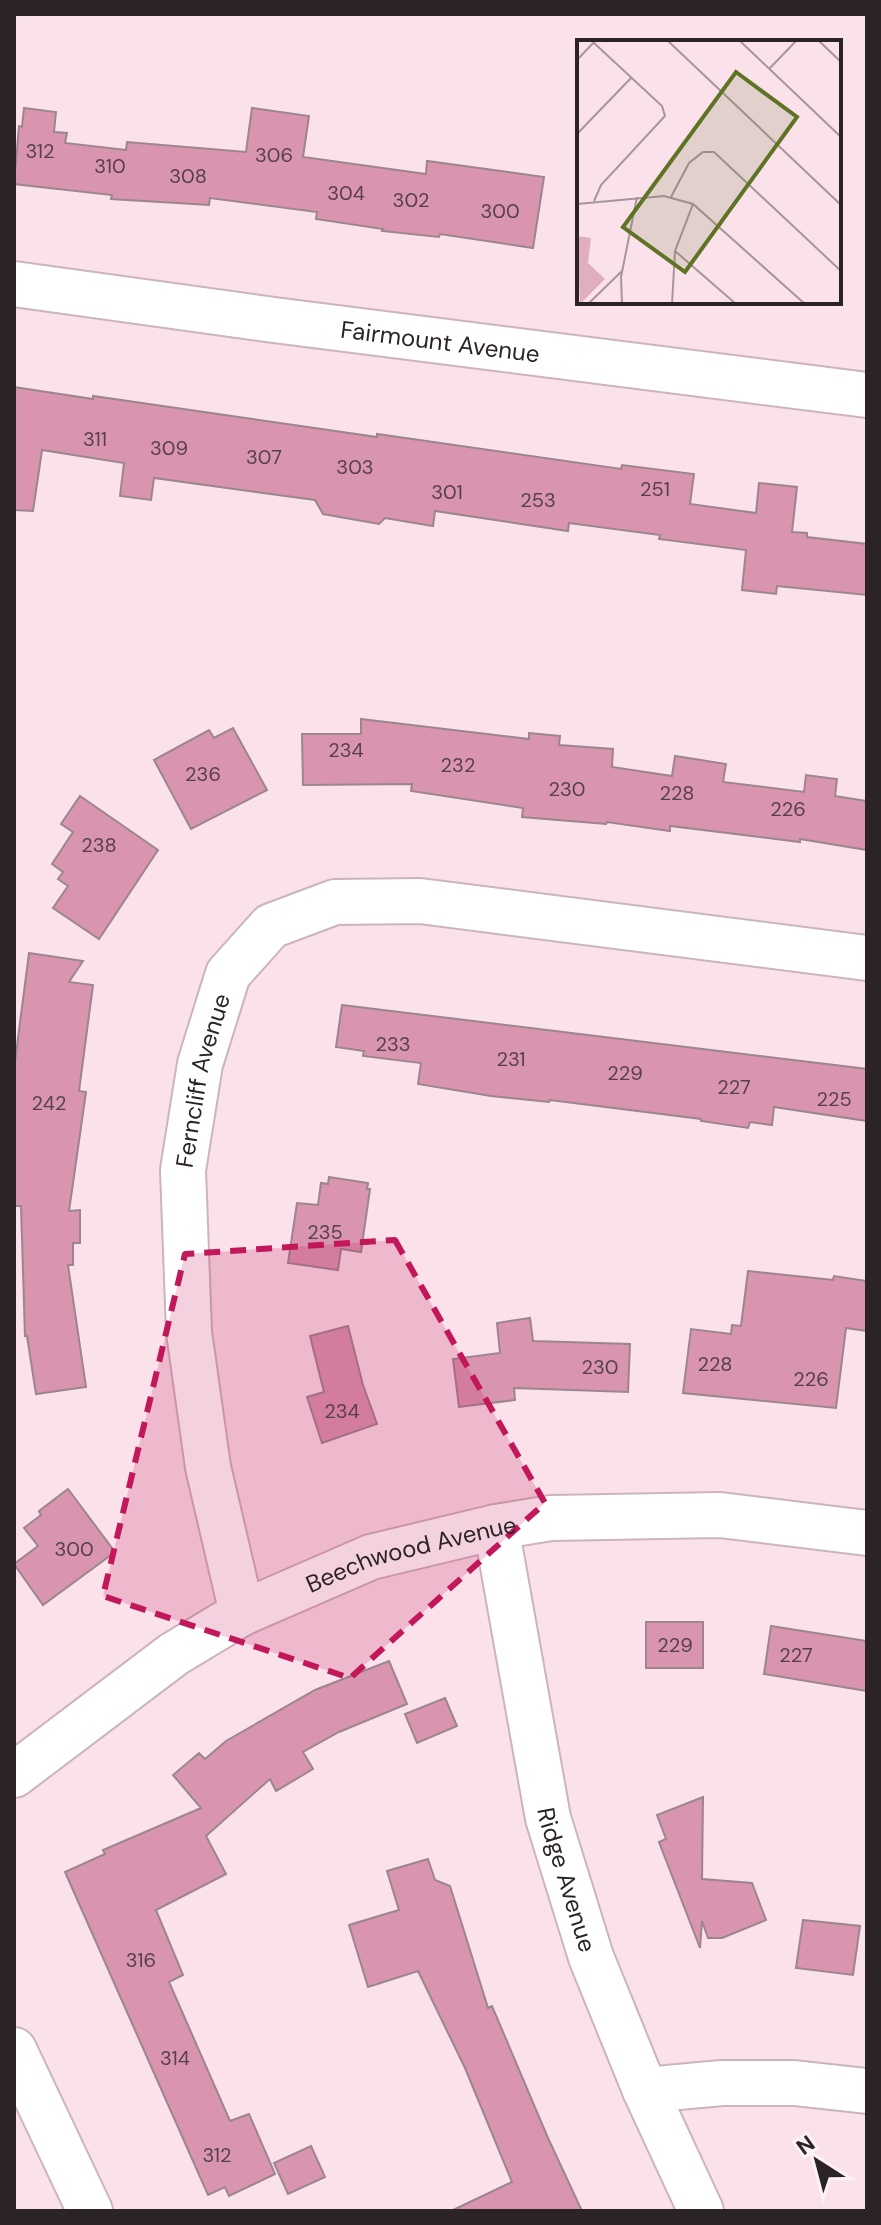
<svg xmlns="http://www.w3.org/2000/svg" width="881" height="2225" viewBox="0 0 881 2225" font-family="'DM Sans',sans-serif">
  <rect width="100%" height="100%" fill="#fae1ea"/>
  <path fill="#d995b0" stroke="#9c858d" stroke-width="2" d="M24 108 56 112 54 132 67 133 65 143 126 150 127 142 246 152 252 108 309 116 303 157 426 174 427 161 544 177 533 248 440 234 439 237 382 231 383 229 316 219 317 212 210 198 209 205 111 199 112 195 14 184 19 126 22 127Z
    M14 387 93 399V396L377 437V434L621 469 622 465 694 474 690 504 756 513 759 483 797 487 792 532 807 533V537L867 544V595L777 586 776 594 742 590 746 550 659 539 660 535 569 523 568 531 435 511 433 526 385 518 379 524 323 514 315 500 154 478 151 500 120 496 124 463 42 450 33 511 14 510Z
    M361 719 529 739V733L560 736 559 745 613 749 612 767 672 776 675 756 726 764 723 782 804 792 806 775 837 779 835 796 867 801V850L800 839V842L670 826V831L607 822 606 824 522 817 523 808 411 791 412 784 303 785 302 734H361Z
    M233 728 267 790 191 829 154 760 209 730 214 738Z
    M80 796 158 850 99 939 53 908 68 886 58 879 63 872 52 864 73 832 61 824Z
    M29 953 83 961 69 982 93 985 79 1091 86 1092 69 1211 80 1210V1243H73V1265H68L86 1387 36 1394 27 1336H25L21 1206H14V1069Z
    M342 1005 867 1069V1121L774 1107 772 1125 750 1122 748 1128 701 1121V1119L550 1100 549 1102 491 1096 418 1084 421 1063 363 1056 364 1051 336 1047Z
    M329 1177 368 1183 367 1189H370L361 1252 341 1249 338 1270 288 1263 297 1203 318 1205 321 1183 328 1184Z
    M748 1271 833 1280 834 1276 867 1281V1331L846 1328 836 1408 683 1393 691 1329 731 1334 732 1325 741 1326Z
    M530 1318 533 1341 630 1344 628 1392 514 1388 515 1400 459 1407 453 1359 500 1353 497 1323Z
    M348 1326 363 1385 377 1424 322 1443 307 1397 324 1392 310 1336Z
    M68 1489 115 1552 43 1605 14 1564 38 1546 24 1528 41 1515 39 1511Z
    M646 1622H703V1668H646Z
    M771 1626 867 1641V1691L764 1674Z
    M389 1661 407 1704 339 1732 303 1752 313 1769 276 1791 270 1779 206 1836 226 1874 156 1910 183 1975 169 1982 230 2121 249 2114 275 2174 229 2196 225 2187 208 2195 65 1872 105 1854 103 1850 201 1808 173 1775 199 1753 205 1759 226 1741 315 1690Z
    M445 1698 457 1726 417 1743 405 1714Z
    M703 1797 702 1879 752 1883 766 1920 722 1938H708L702 1921 700 1948 659 1842 666 1839 657 1815Z
    M428 1859 435 1880 450 1886 488 2008 492 2006 548 2138 582 2211H451L512 2182 465 2068 418 1971 368 1987 349 1925 399 1910 387 1871Z
    M803 1920 860 1926 853 1975 796 1968Z
    M311 2146 325 2177 288 2194 274 2163Z"/>
  <g fill="none" stroke-linecap="round" stroke-linejoin="round">
    <defs>
      <g id="street">
        <path id="s1" d="M14 284 274 320 867 395"/>
        <path id="s2" d="M496 1527 548 1818 591 1957 645 2090 701 2211"/>
        <path id="s3" d="M242 1613 208 1467 189 1332 183 1170 200 1064 228 974 271 926 335 902 420 901 867 958"/>
        <path id="s4" d="M14 1775 174 1654 242 1613 371 1557 496 1527 551 1518 720 1515 867 1533"/>
        <path d="M14 2050 90 2211"/>
        <path d="M645 2090 722 2083H794L867 2091"/>
      </g>
    </defs>
    <use href="#street" stroke="#ccb4bd" stroke-width="48"/>
    <use href="#street" stroke="#fff" stroke-width="44"/>
  </g>
  <path fill="#c2185b" fill-opacity="0.2" stroke="#c2185b" stroke-width="6" stroke-dasharray="16 10" stroke-linejoin="round" d="M395 1240 545 1503 350 1678 103 1596 185 1254Z"/>
  <g text-anchor="middle" dominant-baseline="central" stroke-width="6" stroke-linejoin="round" paint-order="stroke">
    <g font-size="20" fill="#574049">
      <text x="40" y="151">312</text>
      <text x="274" y="155">306</text>
      <text x="110" y="166">310</text>
      <text x="188" y="176">308</text>
      <text x="346" y="193">304</text>
      <text x="411" y="200">302</text>
      <text x="500" y="211">300</text>
      <text x="95" y="439">311</text>
      <text x="169" y="448">309</text>
      <text x="264" y="457">307</text>
      <text x="355" y="467">303</text>
      <text x="655" y="489">251</text>
      <text x="447" y="492">301</text>
      <text x="538" y="500">253</text>
      <text x="346" y="750">234</text>
      <text x="458" y="765">232</text>
      <text x="203" y="774">236</text>
      <text x="567" y="789">230</text>
      <text x="677" y="793">228</text>
      <text x="788" y="809">226</text>
      <text x="99" y="845">238</text>
      <text x="393" y="1044">233</text>
      <text x="511" y="1059">231</text>
      <text x="625" y="1073">229</text>
      <text x="734" y="1087">227</text>
      <text x="834" y="1099">225</text>
      <text x="49" y="1103">242</text>
      <text x="325" y="1232">235</text>
      <text x="715" y="1364">228</text>
      <text x="600" y="1367">230</text>
      <text x="811" y="1379">226</text>
      <text x="342" y="1411">234</text>
      <text x="74" y="1549">300</text>
      <text x="675" y="1645">229</text>
      <text x="796" y="1655">227</text>
      <text x="141" y="1960">316</text>
      <text x="175" y="2058">314</text>
      <text x="217" y="2155">312</text>
    </g>
    <g font-size="24" fill="#2c2327" stroke="#fdf2f6">
      <text stroke="none"><textPath href="#s1" startOffset="430">Fairmount Avenue</textPath></text>
      <text stroke="none"><textPath href="#s3" startOffset="540">Ferncliff Avenue</textPath></text>
      <text stroke="none"><textPath href="#s4" startOffset="460">Beechwood Avenue</textPath></text>
      <text stroke="none"><textPath href="#s2" startOffset="360">Ridge Avenue</textPath></text>
    </g>
  </g>
  <g transform="translate(577 40)">
    <rect width="264" height="264" fill="#fae1ea"/>
    <path d="M0 196 14 198 11 223 28 239 3 264Z" fill="#e1aec1"/>
    <path fill="none" stroke="#a8959c" stroke-width="2" d="M90 0 264 165M162 0 264 97M241 0 264 22M17 3 85 66 88 76 24 145 17 161M0 20 19 0M192 29 220 0M0 94 54 38M94 157 112 123 126 112H137L264 231M0 164 87 156 116 164 228 264M98 211 159 264M11 264 45 231M45 264 44 237 60 157M95 264 98 211 116 164"/>
    <path fill="#5e7323" fill-opacity="0.15" stroke="#5e7323" stroke-width="4" d="M159 32 220 77 108 232 46 187Z"/>
    <rect width="264" height="264" fill="none" stroke="#2c2327" stroke-width="4"/>
  </g>
  <rect width="881" height="2225" fill="none" stroke="#2c2327" stroke-width="32"/>
  <g transform="translate(817 2161) rotate(324)" stroke="#fdf2f6" stroke-width="6" paint-order="stroke">
  <path d="M0-6L14 30L0 20L-14 30Z" fill="#2c2327"/>
  <text y="-12" font-size="22" font-weight="bold" text-anchor="middle" fill="#2c2327">N</text>
  </g>
</svg>
